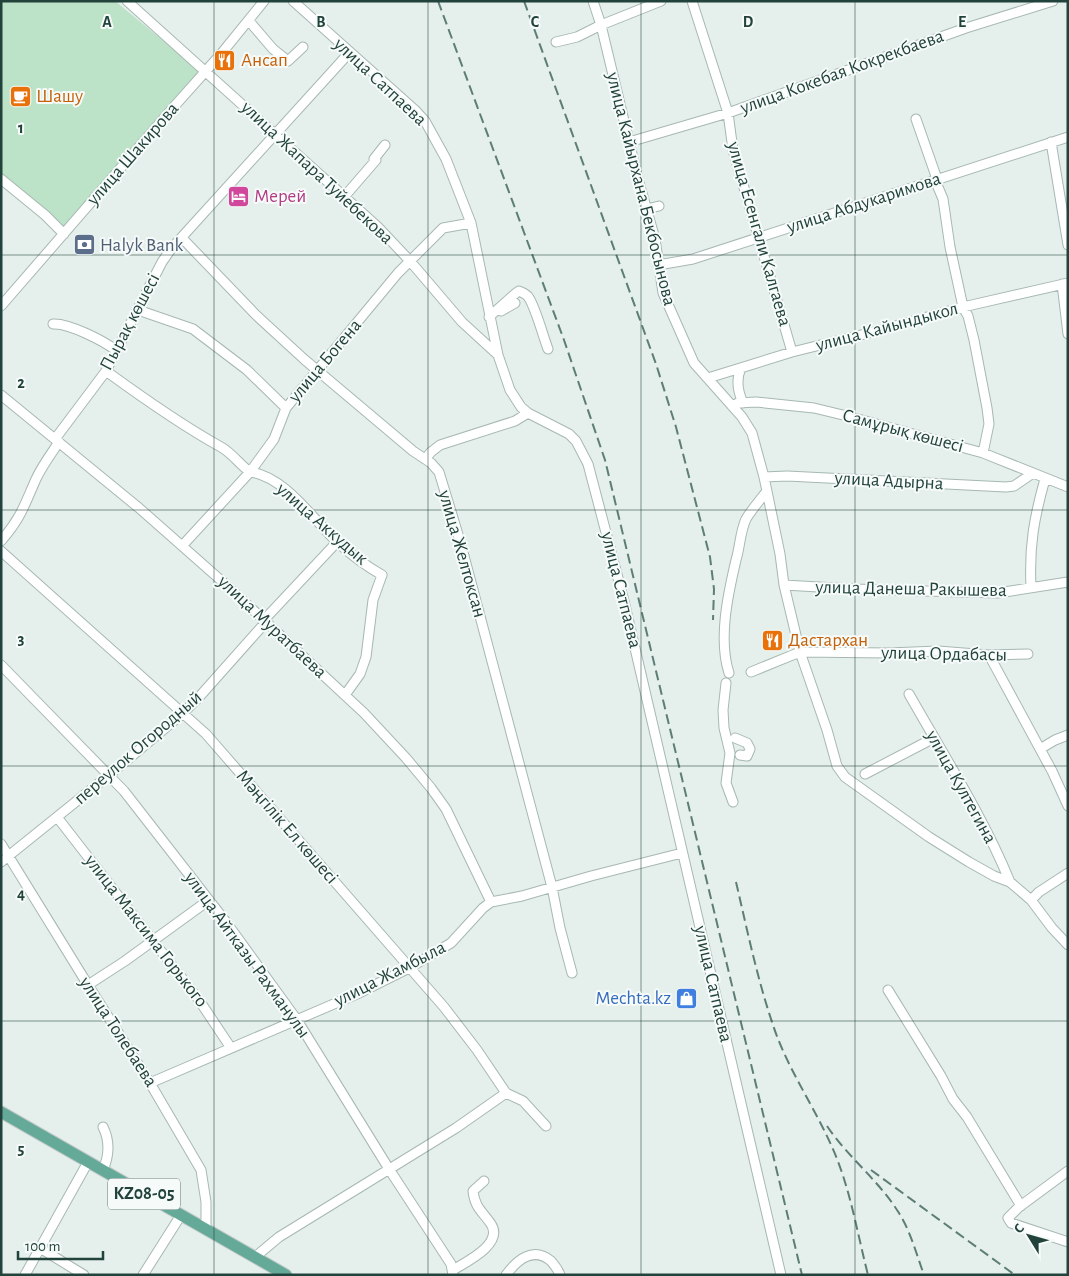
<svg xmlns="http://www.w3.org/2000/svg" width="1069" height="1276" viewBox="0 0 1069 1276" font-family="'Alegreya Sans',sans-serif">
  <rect width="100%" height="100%" fill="#e5efeb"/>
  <path fill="#bce2c7" d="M1 1H115L201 72 63 228 1 182Z"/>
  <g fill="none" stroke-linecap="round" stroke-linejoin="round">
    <defs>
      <path id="minor" d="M127 1 378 227 410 261 462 322 498 355
        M293 1 415 110 425 121 446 159 471 223 498 355 510 390 521 407 528 413 569 434 576 441 588 464 624 601 781 1275
        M593 1 601 25 638 179 655 239 663 293 694 363 742 417 752 433 764 477 780 554 784 585 800 652 827 730 837 766 845 777 929 837 969 862 994 876 1010 882 1031 900 1052 928 1068 945
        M692 1 728 113 733 150 792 352
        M249 21 273 49 288 61 303 47
        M556 42 577 37 601 25 661 1
        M916 119 937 179
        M629 142 728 113 966 28 1053 1
        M1051 142 1068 245
        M374 159 385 145
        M1 179 45 215 64 234
        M935 180 943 199 950 247 963 307 968 316 974 340 987 408 989 424 983 453
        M344 197 376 160
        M647 209 659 206
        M182 238 256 315 305 360 413 451 431 463 439 472 460 541 552 887 560 928 572 973
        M658 265 693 259 1068 137
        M1062 284 1068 334
        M1 306 171 110 221 54 264 1
        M138 310 193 329 247 370 286 408
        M501 311 515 303
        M489 317 516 293 519 291C523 293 527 294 529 298 536 309 543 336 548 349
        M53 324C69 323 104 341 117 351
        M741 368C736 379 738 392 743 403
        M106 371C143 398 181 425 221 447 232 453 240 465 250 472 284 476 313 519 336 541 349 553 366 566 382 575L373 600 366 657 360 674 345 695
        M708 378 792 352 877 331 963 307 1068 283
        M1 395 139 508 224 583 364 713 406 758 431 788 446 809 491 902
        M732 406 738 403 756 402 814 408 847 416 983 453 1068 487
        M55 439 106 371 162 262 171 249 349 53
        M425 459 431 452 440 445 515 421 528 413
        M764 477 787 476 1006 487 1014 486 1033 473
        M1 541C21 518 24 506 36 479 42 466 51 454 59 442
        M182 546 250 472 274 439 286 408 398 273 443 228 471 223
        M1 551 206 734 444 1007 477 1050 506 1093 523 1101 546 1126
        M784 585 853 589 998 593 1068 582
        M1031 587C1029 546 1034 518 1045 479
        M263 621 337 542
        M989 655 1052 771 1068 806
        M1 665 124 791 226 922 297 1020 389 1169 451 1264 453 1275
        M751 672 800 652 889 653 938 651 989 655 1028 654
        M729 673C718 639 728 594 736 560 740 547 740 532 746 519 752 509 760 500 767 491
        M726 683 723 710 724 728 730 753 726 783 733 802
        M909 694C944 756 983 816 1010 882
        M735 738 747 743 750 749 747 756 740 755
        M1040 749 1055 740 1068 735
        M865 774 934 738
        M57 817 199 1000 231 1048
        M1 844 88 985 150 1083 201 1170 206 1202V1229
        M1 862 114 771 183 713 200 696 265 623
        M1031 900 1039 892 1068 873
        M88 985 125 961 209 900
        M888 990 941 1076 953 1099 967 1117 1021 1206
        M150 1083 357 994 409 968 451 943 483 908 491 902 522 896 591 876 682 853
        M103 1170C109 1156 110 1141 103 1127
        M1068 1171 1019 1207 1008 1218 1011 1223 1068 1242
        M40 1248 84 1275
        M255 1257 279 1237 456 1128 506 1093
        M453 1270C466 1262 504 1244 491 1224 482 1211 475 1208 473 1191L484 1181
        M25 1275 88 1162
        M143 1275 181 1215
        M506 1275C517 1260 533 1246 551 1261 555 1266 558 1269 560 1275"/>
      <path id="major" d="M1 1112 286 1275"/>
    </defs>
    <use href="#minor" stroke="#a7b8b3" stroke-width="11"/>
    <use href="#major" stroke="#c1cac8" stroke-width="13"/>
    <use href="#minor" stroke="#fff" stroke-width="9"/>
    <use href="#major" stroke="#65a999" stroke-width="11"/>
    <path stroke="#5d7e76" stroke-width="2" stroke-dasharray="10 5" stroke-linecap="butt" d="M438 1 564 340 605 460 802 1275
      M524 1 656 364 676 427 710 557 714 589 713 620
      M736 882C747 929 757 978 773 1025 787 1068 814 1106 832 1147 850 1187 857 1232 868 1275
      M827 1126C847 1156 877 1179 897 1210 910 1229 916 1253 924 1275
      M871 1170 1015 1275"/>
  </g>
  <path fill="none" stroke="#22433b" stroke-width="1" stroke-opacity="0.55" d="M214 1V1275M428 1V1275M641 1V1275M855 1V1275M1 255H1068M1 510H1068M1 766H1068M1 1021H1068"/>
  <defs>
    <symbol id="restaurant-square" viewBox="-11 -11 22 22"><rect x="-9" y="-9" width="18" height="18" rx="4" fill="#e8710a" stroke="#f6fbf9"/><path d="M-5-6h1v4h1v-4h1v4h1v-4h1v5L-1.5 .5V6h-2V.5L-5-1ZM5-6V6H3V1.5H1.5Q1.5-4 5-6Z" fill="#fff"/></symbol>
    <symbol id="cafe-square" viewBox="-11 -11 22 22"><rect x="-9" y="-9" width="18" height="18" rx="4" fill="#e8710a" stroke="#f6fbf9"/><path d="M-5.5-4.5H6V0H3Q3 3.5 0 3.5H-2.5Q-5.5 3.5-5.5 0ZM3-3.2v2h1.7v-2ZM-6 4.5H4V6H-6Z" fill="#fff"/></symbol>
    <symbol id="hotel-square" viewBox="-11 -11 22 22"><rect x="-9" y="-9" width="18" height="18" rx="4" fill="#d1479c" stroke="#f6fbf9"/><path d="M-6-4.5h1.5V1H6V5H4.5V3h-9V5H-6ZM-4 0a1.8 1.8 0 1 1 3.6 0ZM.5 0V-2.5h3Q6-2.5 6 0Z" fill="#fff"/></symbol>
    <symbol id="bank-square" viewBox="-11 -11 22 22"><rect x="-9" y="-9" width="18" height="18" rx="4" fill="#5c6f8a" stroke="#f6fbf9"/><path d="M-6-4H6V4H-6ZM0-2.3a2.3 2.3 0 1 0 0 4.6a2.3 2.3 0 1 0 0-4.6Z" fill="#fff"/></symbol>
    <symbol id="shop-square" viewBox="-11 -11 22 22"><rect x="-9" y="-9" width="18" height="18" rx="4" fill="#3f7fe0" stroke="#f6fbf9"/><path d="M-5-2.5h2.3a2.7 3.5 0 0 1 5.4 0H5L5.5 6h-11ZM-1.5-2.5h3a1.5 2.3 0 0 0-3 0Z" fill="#fff"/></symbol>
  </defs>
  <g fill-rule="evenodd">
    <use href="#restaurant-square" x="212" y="48" width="25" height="25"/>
    <use href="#cafe-square" x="8" y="84" width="25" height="25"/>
    <use href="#hotel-square" x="226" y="184" width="25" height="25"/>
    <use href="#bank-square" x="72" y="232" width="25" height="25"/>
    <use href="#restaurant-square" x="760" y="628" width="25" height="25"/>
    <use href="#shop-square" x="674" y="986" width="25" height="25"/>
  </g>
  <g text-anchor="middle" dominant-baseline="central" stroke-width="4" stroke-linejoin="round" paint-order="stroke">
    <rect fill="#f6fbf9" stroke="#627a74" stroke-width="1" x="108" y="1178.5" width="72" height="31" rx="4"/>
    <g font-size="18" font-weight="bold" fill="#22433b">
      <text x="144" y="1194">KZ08-05</text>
    </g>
    <g font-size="19" fill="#c56008" stroke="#f6fbf9" text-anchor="start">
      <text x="241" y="60">Ансап</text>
      <text x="36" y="96">Шашу</text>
      <text x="788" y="640">Дастархан</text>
    </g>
    <g font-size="19" fill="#22433b" stroke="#f6fbf9">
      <text transform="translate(842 72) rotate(-20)">улица Кокебая Кокрекбаева</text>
      <text transform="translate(380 82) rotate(43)">улица Сатпаева</text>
      <text transform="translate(133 154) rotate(-49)">улица Шакирова</text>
      <text transform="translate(317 173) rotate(43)">улица Жапара Туйебекова</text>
      <text transform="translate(641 189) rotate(76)">улица Кайырхана Бекбосынова</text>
      <text transform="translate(864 203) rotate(-18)">улица Абдукаримова</text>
      <text transform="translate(759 234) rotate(74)">улица Есенгали Калгаева</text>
      <text transform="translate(130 322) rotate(-62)">Пырақ көшесі</text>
      <text transform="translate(887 327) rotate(-15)">улица Кайындыкол</text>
      <text transform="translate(325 361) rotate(-50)">улица Богена</text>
      <text transform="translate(903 431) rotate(15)">Самұрық көшесі</text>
      <text transform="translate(889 481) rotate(3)">улица Адырна</text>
      <text transform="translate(322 524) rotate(41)">улица Аккудык</text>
      <text transform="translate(462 554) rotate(74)">улица Желтоксан</text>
      <text transform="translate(911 589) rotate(1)">улица Данеша Ракышева</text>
      <text transform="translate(621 590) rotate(76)">улица Сатпаева</text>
      <text transform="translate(272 627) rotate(43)">улица Муратбаева</text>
      <text transform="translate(944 654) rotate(1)">улица Ордабасы</text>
      <text transform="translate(138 748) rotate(-41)">переулок Огородный</text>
      <text transform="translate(961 787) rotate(61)">улица Култегина</text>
      <text transform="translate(287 827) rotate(49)">Мәңгілік Ел көшесі</text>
      <text transform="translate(146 931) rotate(52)">улица Максима Горького</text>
      <text transform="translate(247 955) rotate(54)">улица Айтказы Рахманулы</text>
      <text transform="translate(390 974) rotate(-27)">улица Жамбыла</text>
      <text transform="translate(713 984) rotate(77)">улица Сатпаева</text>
      <text transform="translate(118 1032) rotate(57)">улица Толебаева</text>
    </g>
    <g font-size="19" fill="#b23c85" stroke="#f6fbf9" text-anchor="start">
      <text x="254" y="196">Мерей</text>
    </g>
    <g font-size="19" fill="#4e5e75" stroke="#f6fbf9" text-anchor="start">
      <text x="100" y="245">Halyk Bank</text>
    </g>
    <g font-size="19" fill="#366cbe" stroke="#f6fbf9" text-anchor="end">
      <text x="671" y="998">Mechta.kz</text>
    </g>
  </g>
  <g font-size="16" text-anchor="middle" font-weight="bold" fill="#22433b" stroke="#f6fbf9" stroke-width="4" stroke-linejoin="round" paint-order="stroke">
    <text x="107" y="27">A</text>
    <text x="321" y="27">B</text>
    <text x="535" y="27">C</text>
    <text x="748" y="27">D</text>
    <text x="962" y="27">E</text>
    <text x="21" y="133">1</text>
    <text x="21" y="388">2</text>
    <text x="21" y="644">3</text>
    <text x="21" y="899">4</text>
    <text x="21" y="1154">5</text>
  </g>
  <rect width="1069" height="1276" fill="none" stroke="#22433b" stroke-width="5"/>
  <g transform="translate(1029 1236) rotate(307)" stroke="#f6fbf9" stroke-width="4" paint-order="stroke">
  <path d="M0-4L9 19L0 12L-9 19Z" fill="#22433b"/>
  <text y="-8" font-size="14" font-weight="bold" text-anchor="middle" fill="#22433b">С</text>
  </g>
  <path d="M18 1251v8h85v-8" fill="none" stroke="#22433b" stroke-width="2.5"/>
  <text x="25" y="1251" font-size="15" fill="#22433b" stroke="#f6fbf9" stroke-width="4" paint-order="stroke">100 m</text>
</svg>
